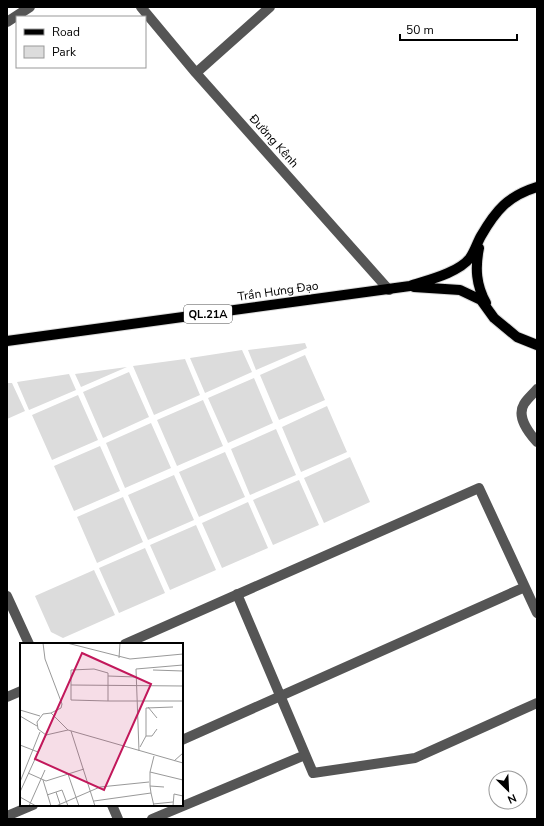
<svg xmlns="http://www.w3.org/2000/svg" width="544" height="826" viewBox="0 0 544 826" font-family="'Nunito Sans',sans-serif">
  <rect width="100%" height="100%" fill="#fff"/>
  <path fill="#dcdcdc" d="M305 343 307 348 256 370 248 350Z
    M242 350 252 372 205 393 190 358Z
    M305 355 325 400 279 420 260 375Z
    M185 359 200 395 154 415 133 366Z
    M127 367 81 387 75 374Z
    M129 372 149 417 103 438 83 392Z
    M69 374 76 390 29 410 17 382Z
    M254 378 273 423 228 443 208 398Z
    M7 383H12L25 411 7 419Z
    M78 395 98 440 52 460 32 415Z
    M203 400 223 446 177 466 157 420Z
    M327 406 347 452 301 472 282 427Z
    M151 423 171 468 125 488 106 443Z
    M276 429 296 475 250 495 231 449Z
    M100 446 120 491 74 511 54 466Z
    M225 452 245 497 199 517 179 472Z
    M350 457 370 502 324 523 304 478Z
    M174 475 194 520 148 540 128 495Z
    M299 480 319 525 273 545 253 500Z
    M123 497 143 542 97 563 77 517Z
    M248 502 268 548 222 568 202 523Z
    M196 525 216 570 170 590 150 545Z
    M145 548 165 593 119 613 99 568Z
    M94 570 115 615 63 638 51 632 35 596Z"/>
  <g fill="none" stroke-linecap="round" stroke-linejoin="round">
    <defs>
      <path id="major" d="M479 248C475 268 476 285 486 303
        M414 287 460 290 481 300 494 318 517 337 537 345
        M7 341 410 286C428 280 458 273 470 258 475 251 477 243 481 236 496 210 508 196 537 187"/>
    </defs>
    <use href="#major" stroke="#dbdbdb" stroke-width="12"/>
    <path stroke="#555" stroke-width="10" d="M141 7 196 73 389 290
      M7 22 30 7
      M196 73 270 7
      M537 389C533 394 527 399 524 404 516 417 529 433 537 442
      M237 594 313 773 415 758 537 703
      M7 596 29 644
      M125 644 479 488 537 613
      M7 697 21 691
      M182 740 525 587
      M112 805 118 819
      M7 816 33 805
      M152 819 305 755"/>
    <use href="#major" stroke="#000" stroke-width="10"/>
  </g>
  <g text-anchor="middle" dominant-baseline="central" stroke-width="3" stroke-linejoin="round" paint-order="stroke">
    <rect fill="#fff" stroke="#4c4c4c" stroke-width="1" x="184" y="305" width="48" height="18" rx="3"/>
    <g font-size="11" font-weight="bold" fill="#000">
      <text x="208" y="314">QL.21A</text>
    </g>
    <g font-size="12" fill="#000" stroke="#fff">
      <text transform="translate(274 141) rotate(48)">Đường Kênh</text>
      <text transform="translate(278 291) rotate(-8)">Trần Hưng Đạo</text>
    </g>
  </g>
  <g transform="translate(20 643)">
    <rect width="163" height="163" fill="#fff"/>
    <path fill="none" stroke="#999" stroke-width="1" d="M23 0 25 16 42 61 41 65 31 70M47 0 110 16 163 11M99 15 100 0M133 27 163 28M88 33 116 34M51 42 163 43M88 58V30L74 26 51 27V57L88 58H163M128 64 137 75M0 67 20 73M0 73 17 83M48 87 31 70 23 71 17 79 18 86 26 92 48 87 163 120M51 88 75 163M126 93H132L137 86M0 102 18 109M120 104 126 93V65L153 64M119 108 116 26 163 22M134 113 130 129 163 137M154 118 163 110M130 129V143L144 144M8 130 26 138 64 126M48 131 59 163M23 137 31 163M0 139 20 89M0 149 26 92M36 149 40 161M131 150 134 163M27 152 42 147 48 163M0 154 16 163M74 158 131 150 130 143M133 161 153 159M9 163 25 127M36 163 80 144 129 139M153 163 154 151 163 153"/>
    <path fill="#c2185b" fill-opacity="0.15" stroke="#c2185b" stroke-width="2" d="M62 10 131 41 84 147 15 116Z"/>
    <rect width="163" height="163" fill="none" stroke="#000" stroke-width="2"/>
  </g>
  <rect width="544" height="826" fill="none" stroke="#000000" stroke-width="16"/>
  <rect x="16" y="16" width="130" height="52" fill="#ffffff" stroke="#999999"/>
  <rect x="24" y="29" width="20" height="6" fill="#000000" stroke="#999999"/>
  <text x="52" y="36" font-size="12" fill="#000000">Road</text>
  <rect x="24" y="46" width="20" height="12" fill="#dcdcdc" stroke="#999999"/>
  <text x="52" y="56" font-size="12" fill="#000000">Park</text>
  <g transform="translate(508 790) rotate(156)"><circle r="19" fill="#ffffff" stroke="#999999"/>
  <path d="M0-3L7 15L0 10L-7 15Z" fill="#000000"/>
  <text y="-6" font-size="11" font-weight="bold" text-anchor="middle" fill="#000000">N</text>
  </g>
  <path d="M400 34v6h117v-6" fill="none" stroke="#000000" stroke-width="2"/>
  <text x="406" y="34" font-size="12" fill="#000000" stroke="#ffffff" stroke-width="3" paint-order="stroke">50 m</text>
</svg>
